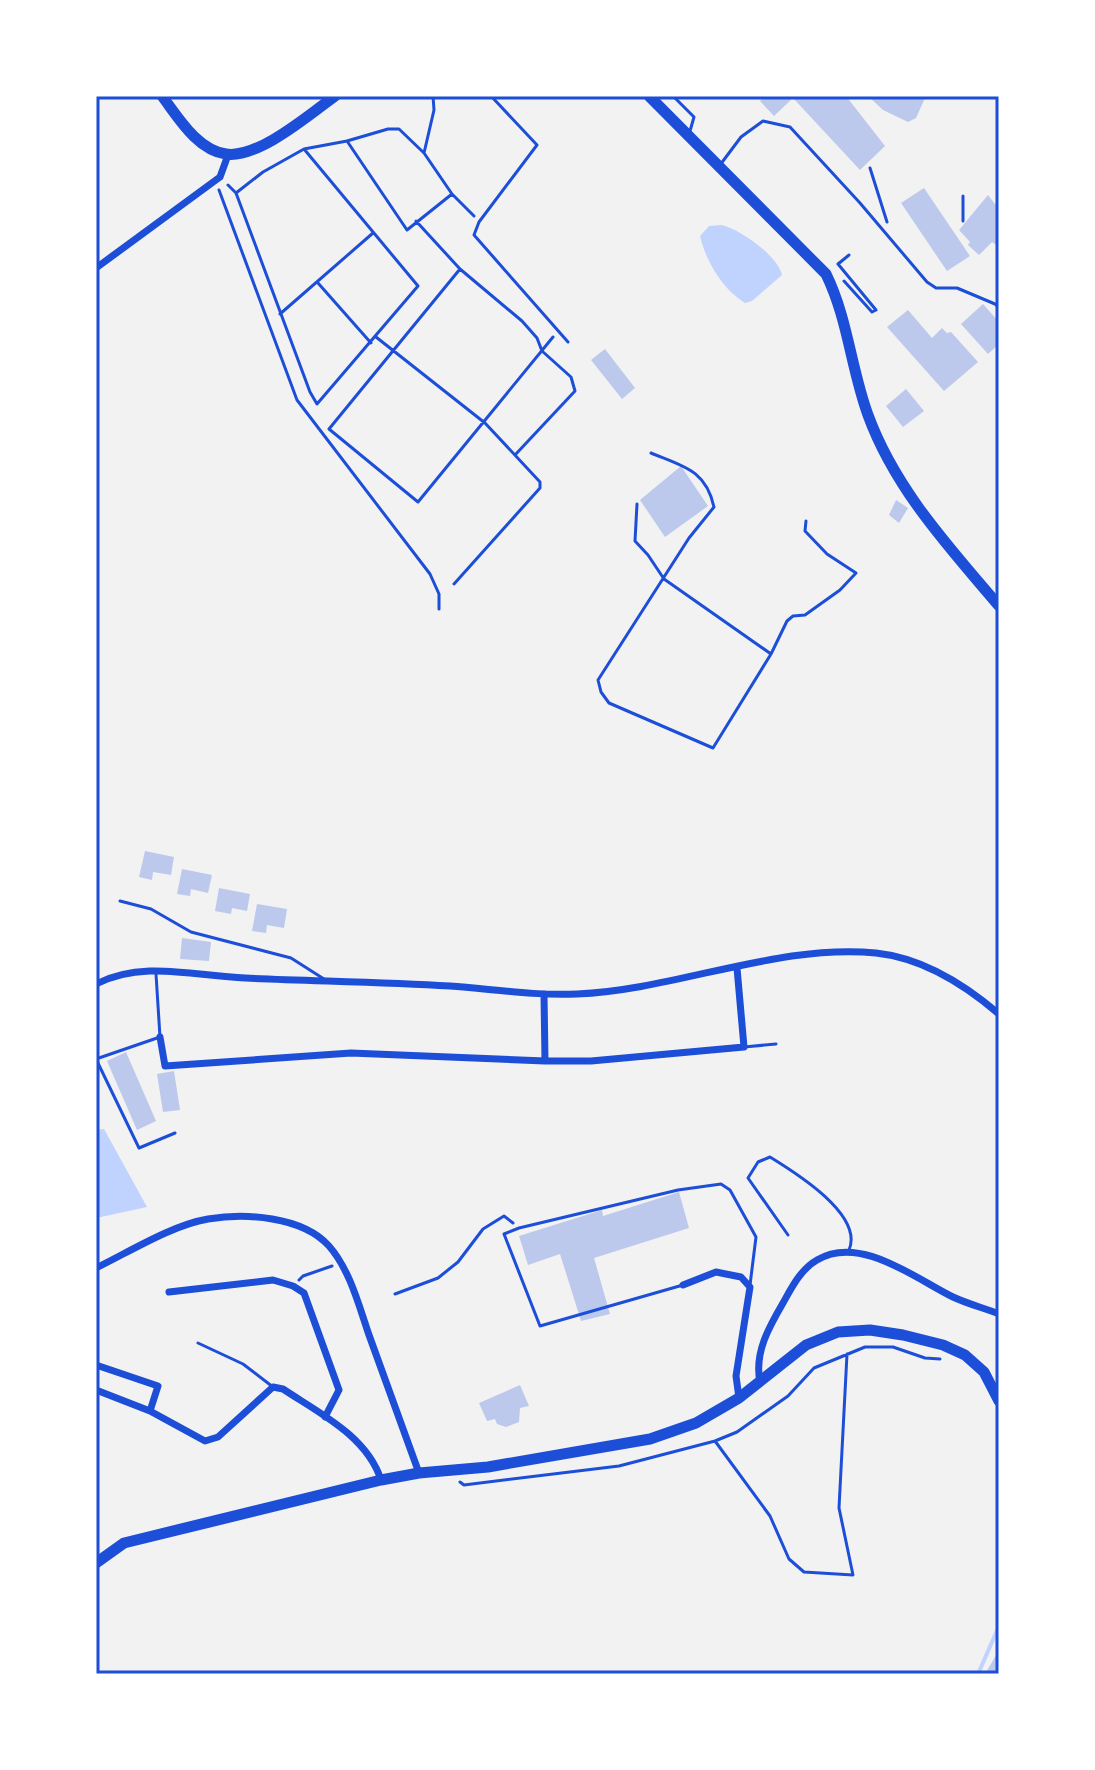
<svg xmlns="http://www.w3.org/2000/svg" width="1095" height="1770" viewBox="0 0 1095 1770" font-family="'Fira Sans Condensed',sans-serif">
  <rect width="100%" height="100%" fill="#f2f2f2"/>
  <path fill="#bfd3fe" d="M722 225C741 230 778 256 782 275L752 301 745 303C722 289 706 261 700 236L709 226Z
    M104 1129 147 1207 96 1218V1130Z"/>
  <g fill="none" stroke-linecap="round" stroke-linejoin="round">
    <path stroke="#bfd3fe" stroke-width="4" d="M978 1674 999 1626"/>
  </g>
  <path fill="#bdc9ec" d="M765 96H846L885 146 860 170 793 98 774 116 760 101Z
    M868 96H922L925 98 916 118 908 122 883 110Z
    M924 188 970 256 947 271 901 203Z
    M988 195 995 204 999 201V247L992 242 979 255 968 245 970 242 959 230Z
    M983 304 999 322V344L988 354 961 324Z
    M908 310 932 338 942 328 947 333 951 332 978 362 944 391 887 327Z
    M605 349 635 388 622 399 591 360Z
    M906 389 924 411 903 427 886 406Z
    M681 466 708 506 665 537 640 500Z
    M896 500 908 508 899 523 889 515Z
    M145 851 174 857 171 875 153 872 152 880 139 877Z
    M182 869 212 875 208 893 191 889 190 896 177 894Z
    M219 888 250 894 247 911 232 908 231 914 215 911Z
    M257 904 287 909 284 928 267 925 266 933 252 931Z
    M182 938 211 942 209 961 180 959Z
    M126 1052 156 1121 137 1130 107 1061Z
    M174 1071 180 1110 163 1112 157 1074Z
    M679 1192 689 1228 594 1258 610 1314 581 1321 560 1254 528 1265 519 1236 602 1210 603 1216Z
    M520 1385 529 1406 520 1408 519 1422 506 1427 497 1424 495 1419 487 1421 479 1403Z
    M999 1650V1674H985Z"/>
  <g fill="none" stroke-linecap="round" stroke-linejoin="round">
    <path stroke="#1d4ed8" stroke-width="3" d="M388 129H399L424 153 452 194 407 230 347 141Z
      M304 149 347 141
      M424 153 434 110 433 96
      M870 168 887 222
      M228 185 236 193 310 392 317 404 418 286 304 149 263 172 236 193
      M219 190 297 400 430 574 439 594V609
      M452 194 474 216
      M416 221 460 269 329 429 418 502 553 337
      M963 221V196
      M460 269 522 321 537 338 542 351 571 377 575 391 515 455
      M844 281 872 312 876 310 838 264 849 255
      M318 283 371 343
      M280 314 373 233
      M376 337 485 423 540 482V488L454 584
      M651 453C683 466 706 470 714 507L689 538 598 680 601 692 609 703 713 748 771 654
      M637 504 635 541 648 555 664 579 771 654 787 621 793 616 805 615 840 590 856 573 827 554 805 531 806 521
      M299 1280 303 1276 332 1266
      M395 1294 438 1278 458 1262 483 1229 504 1216 513 1223
      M715 1441 770 1516 789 1559 804 1572 853 1575 839 1508 847 1354
      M460 1482 464 1485 619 1466 715 1441 737 1432 788 1396 814 1368 865 1347H893L925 1358 940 1359"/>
    <path stroke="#1d4ed8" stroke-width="3" d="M491 96 537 145 479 222 474 235 568 342
      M673 96 694 117 690 131
      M720 165 741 137 763 121 790 127 860 203 927 282 936 288H957L995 304 999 308
      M120 901 151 909 191 932 291 958 324 979
      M744 1047 776 1044
      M96 1059 139 1148 175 1133
      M96 1059 160 1037 156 974
      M788 1235 748 1178 758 1162 770 1157C796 1173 864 1215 849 1250
      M683 1285 540 1326 504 1234 519 1228 678 1190 721 1184 730 1190 756 1237 750 1285
      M198 1343 243 1364 273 1387"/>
    <path stroke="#1d4ed8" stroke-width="7" d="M96 268 220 177 228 155
      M96 984C143 960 194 976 245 978 313 981 382 982 450 986 492 989 535 996 577 994 675 990 780 943 876 953 923 958 964 984 999 1014
      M160 1037 165 1066 351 1053 545 1061 544 994
      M545 1061H591L744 1047 737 968
      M96 1268C129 1252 172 1225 208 1219 245 1213 302 1216 329 1246 350 1270 359 1306 369 1335 386 1381 402 1427 419 1473
      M683 1285 716 1272 741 1277 750 1287 736 1376 739 1398
      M169 1292 273 1280 293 1286 304 1293 339 1390 325 1417
      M96 1365 158 1386 150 1411
      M760 1382C754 1353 769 1327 783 1303 792 1287 801 1269 817 1260 860 1234 916 1279 953 1297 968 1304 984 1308 999 1314
      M96 1390 150 1411 205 1441 218 1437 273 1387 283 1389C319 1413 367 1436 381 1480"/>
    <path stroke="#1d4ed8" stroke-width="11" d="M162 96C178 117 197 150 226 154 258 159 310 114 335 96
      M649 96 826 274C848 319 851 369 868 415 895 489 949 547 999 606
      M96 1563 124 1543 381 1480 419 1473 488 1467 650 1439 696 1423 739 1398 806 1345 838 1332 870 1330 903 1335 943 1345 965 1355 984 1372 999 1401"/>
  </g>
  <rect width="1095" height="1770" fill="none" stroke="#ffffff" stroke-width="196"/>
  <rect x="98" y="98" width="899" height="1574" fill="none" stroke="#1d4ed8" stroke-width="3"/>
</svg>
